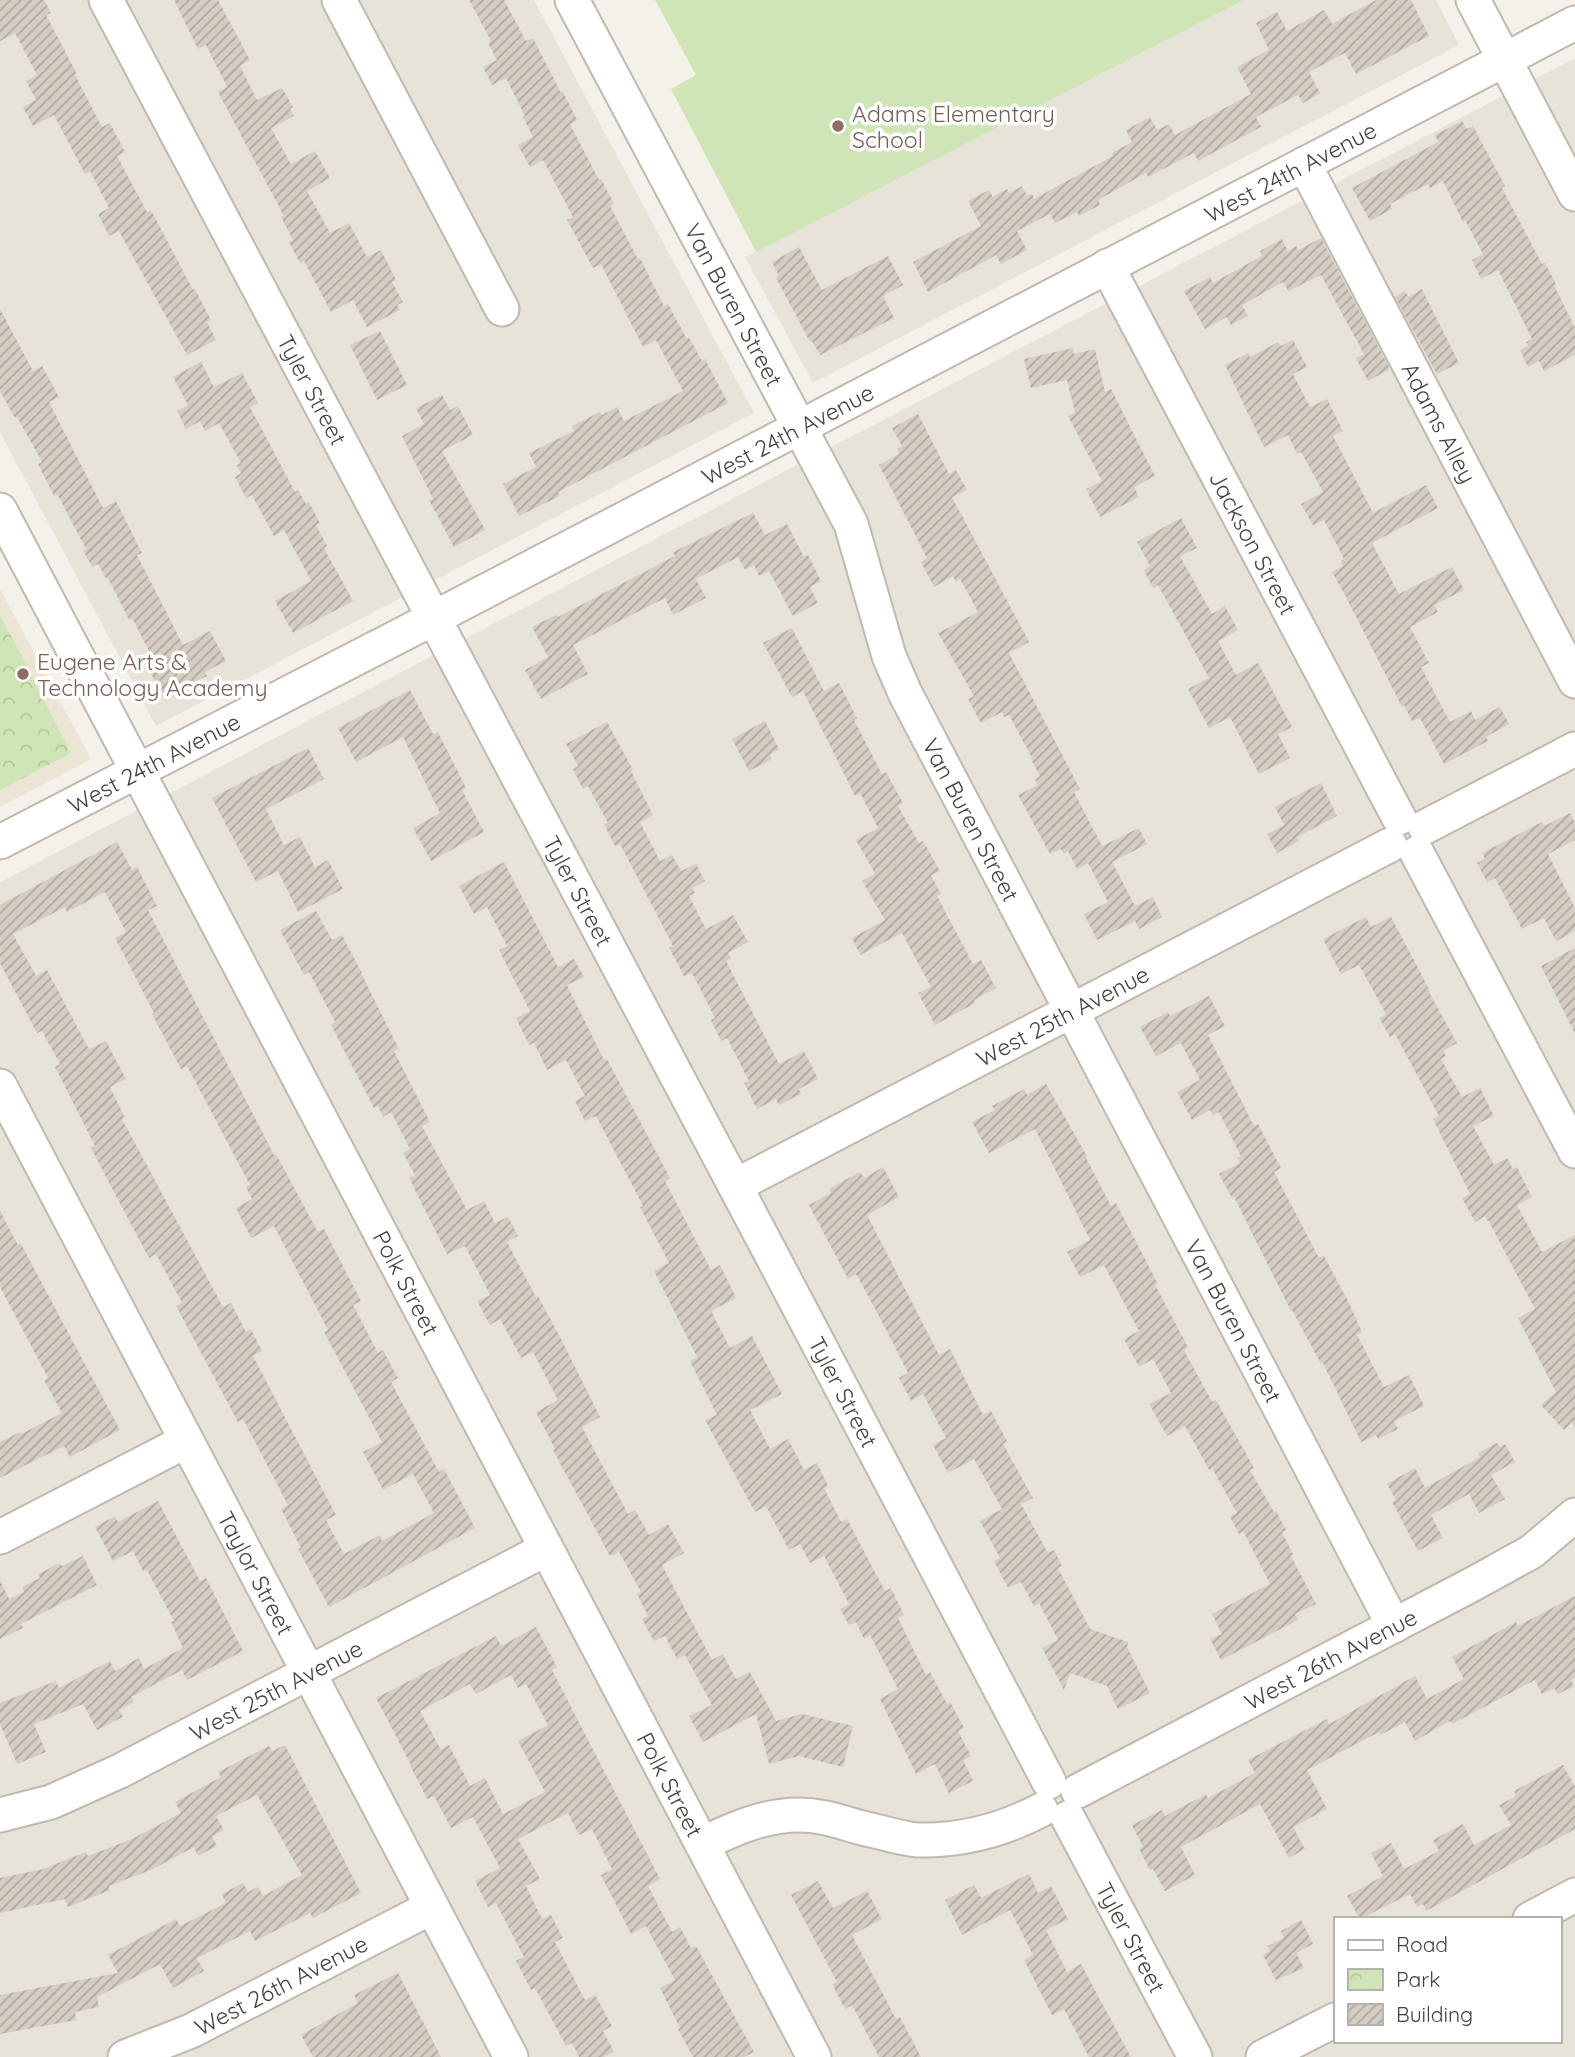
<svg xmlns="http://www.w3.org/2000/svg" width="1575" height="2057" viewBox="0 0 1575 2057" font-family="Quicksand,sans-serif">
  <defs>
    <pattern id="park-crowns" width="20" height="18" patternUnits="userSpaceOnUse" patternTransform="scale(1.75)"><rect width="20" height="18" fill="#d0e5b7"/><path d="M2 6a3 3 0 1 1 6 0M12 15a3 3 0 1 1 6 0" fill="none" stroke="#b4c69e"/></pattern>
    <pattern id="building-hatch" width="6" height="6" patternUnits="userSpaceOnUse" patternTransform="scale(1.75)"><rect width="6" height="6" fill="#d5cdc1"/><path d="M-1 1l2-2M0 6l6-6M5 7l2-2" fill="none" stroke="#afa89e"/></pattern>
  </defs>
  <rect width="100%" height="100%" fill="#f4f1eb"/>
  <path fill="#e7e3d9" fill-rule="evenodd" d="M0 0H534L754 413 156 726 0 432Z
    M1244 0H1436L1459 45 813 383 745 257Z
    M1575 58V2057H0V882ZM1335 1919H1559V2041H1335Z"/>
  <path fill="#ece5d6" d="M0 589 91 759 0 807Z"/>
  <path fill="url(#park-crowns)" d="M0 614 71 753 0 790Z"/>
  <path fill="#d0e5b7" d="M655 0H1244L756 252 671 89 696 75Z"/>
  <path fill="url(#building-hatch)" fill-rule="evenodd" d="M0 0H44L51 13 46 15 77 74 75 75 102 127 110 123 125 152 117 156 147 212 151 210 193 290 195 289 211 320 207 322 216 340 187 355 119 231 109 236 98 214 109 208 90 171 85 174 54 115 33 126 23 107 36 100 26 81 37 75 15 33 0 41Z
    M174 0H218L250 60 240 66 257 100 282 88 293 107 290 109 294 116 271 128 291 164 315 151 330 178 307 191 330 233 349 223 367 257 381 250 396 280 392 282 403 302 397 305 400 310 367 327 353 300 331 312 304 261 300 263 289 242 293 240 281 217 284 216 218 92 227 87 206 45 198 49Z
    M469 0H504L526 41 533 38 561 93 563 92 577 120 570 124 599 180 601 179 614 204 610 206 638 259 640 258 664 306 668 304 687 339 689 337 702 361 705 359 728 403 558 492 560 496 519 516 503 484 536 467 529 453 574 431 572 426 600 412 602 415 617 407 624 421 683 391 656 340 643 347 601 264 593 268 567 220 573 217 543 160 530 167 518 145 533 137 523 117 525 116 506 78 492 85 483 67 497 60 488 43 491 41Z
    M1376 0H1411L1429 36 1356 74 1345 53 1309 72 1320 93 1303 103 1298 95 1256 117 1261 127 1198 161 1194 153 1148 177 1146 173 1098 200 1100 205 1079 216 1077 212 1055 223 1050 214 1017 231 1027 250 1001 264 996 255 928 292 913 262 981 226 968 201 989 190 993 197 1007 189 1009 193 1022 186 1027 196 1032 194 1034 199 1113 156 1112 153 1132 142 1126 130 1150 117 1157 130 1169 124 1175 135 1251 94 1237 67 1269 50 1256 23 1277 12 1287 31 1324 10 1332 24Z
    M1462 121 1467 129 1473 126 1505 186 1502 188 1542 264 1545 263 1556 284 1554 285 1575 328V355L1544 371 1539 361 1528 367 1520 350 1528 346 1526 342 1532 339 1498 270 1481 279 1472 260 1483 254 1465 220 1463 222 1443 181 1430 188 1428 184 1390 204 1392 209 1370 221 1352 188 1438 142 1435 135Z
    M1321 238 1390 369 1368 381 1356 358 1364 354 1321 275 1288 291 1283 282 1242 305 1248 316 1231 325 1227 317 1205 329 1184 291 1210 277 1213 283 1262 256 1260 251 1282 239 1288 251 1296 246 1298 250Z
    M799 247 822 290 888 256 903 285 883 296 894 318 820 355 812 341 810 342 776 278 779 276 772 262Z
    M1422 289 1459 363 1437 374 1395 297 1405 291 1408 297Z
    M0 309 33 371 42 366 59 397 49 402 103 508 116 501 142 553 137 555 183 645 210 631 226 661 205 672 207 676 185 687 183 683 162 694 146 664 154 660 132 618 129 620 108 578H106L98 564 92 567 83 550 86 549 57 494 54 496 38 464 42 462 17 417 15 418 0 391Z
    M380 331 407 385 377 400 350 345Z
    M1293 340 1307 367 1293 374 1310 407 1327 399 1343 431 1333 436 1373 513 1426 485 1438 508 1372 543 1399 594 1452 567 1464 590 1434 605 1438 612 1410 627 1429 663 1421 667 1450 722 1471 711 1475 720 1500 707 1509 724 1486 737 1488 741 1444 764 1420 718 1412 721 1404 705 1402 707 1345 595 1332 572 1343 566 1341 561 1344 559 1324 520 1313 525 1301 504 1323 492 1301 452 1297 454 1288 435 1264 447 1225 365 1248 353 1250 357 1278 342 1281 346Z
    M1073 348 1074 354 1095 349 1105 392 1111 389 1155 476 1134 487 1139 497 1100 517 1086 489 1102 481 1068 416 1075 412 1067 380 1031 388 1024 359Z
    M201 362 214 387 242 373 258 403 250 407 295 492 298 490 306 504 309 502 320 523 316 525 327 546 324 548 353 601 293 633 275 601 311 581 284 530 274 536 252 495 246 498 235 477 241 473 237 465 241 463 219 423 205 431 200 421 186 429 177 411 188 405 173 377Z
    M442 395 450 410 458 406 473 435 442 451 485 530 454 547 429 500 433 499 402 436 424 424 416 408Z
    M918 414 949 474 956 470 967 490 952 497 1029 642 1009 653 1080 789 1074 792 1102 846 1139 828 1147 844 1112 862 1135 906 1153 897 1162 917 1139 929 1135 921 1097 940 1084 914 1108 902 1088 863 1077 869 1068 851 1064 854 1061 849 1050 854 1018 795 1038 785 1035 779 1040 776 1031 759 1032 758 1009 715 1004 717 1002 712 981 723 968 699 974 696 938 633 978 612 960 579 956 582 953 576 934 587 921 562 927 558 879 465 899 454 897 449 902 446 892 428Z
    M753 513 765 535 787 524 804 557 808 555 821 581 810 587 818 603 793 616 769 571 759 576 754 565 745 570 738 557 696 579 706 598 673 615 665 598 573 645 588 674 541 699 525 670 548 657 532 627 556 615 558 617 675 556 673 552Z
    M1181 518 1197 548 1180 556 1212 614 1225 606 1238 630 1218 641 1236 675 1258 663 1292 727 1278 734 1290 758 1259 774 1230 717 1209 728 1188 689 1209 678 1158 585 1153 588 1144 570 1150 566 1137 542Z
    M792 628 824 691 839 683 857 718 854 720 882 774 886 772 903 803 898 806 919 843 923 841 940 871 931 875 941 894 937 896 973 964 981 960 996 988 974 1000 975 1003 935 1025 918 993 931 987 902 933 860 955 852 938 885 920 862 881 875 874 856 840 878 828 860 793 855 796 803 691 792 697 763 643Z
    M410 690 433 734 438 732 466 788 462 790 484 832 431 861 413 828 440 813 403 737 356 762 338 728Z
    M765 721 779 749 770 755 772 759 749 771 732 739Z
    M607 722 633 770 631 771 653 815 640 822 660 861 672 855 681 871 696 864 705 881 692 888 695 893 689 896 706 929 733 915 748 942 728 953 731 958 726 961 779 1064 804 1051 818 1079 799 1089 801 1094 779 1105 776 1099 757 1109 744 1083 749 1081 727 1038 721 1041 711 1020 715 1018 692 973 684 976 669 948 673 946 630 863 620 844 615 846 604 824 608 823 588 786 583 789 573 769 578 766 566 744Z
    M308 748 324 779 266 809 284 845 300 837 315 867 328 860 343 889 298 912 278 871 256 882 212 798Z
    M1321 783 1337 816 1297 837 1299 841 1277 853 1267 834 1284 825 1275 807Z
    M1570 813 1575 823V840L1548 854 1575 908V931L1556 941 1544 918 1522 929 1495 878 1487 882 1477 863 1485 859 1482 853 1542 822 1544 826Z
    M117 842 132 870 137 867 157 906 148 910 274 1155 276 1154 318 1232 324 1229 361 1301 353 1305 378 1353 383 1350 398 1378 391 1382 439 1472 444 1469 475 1528 329 1607 298 1549 301 1548 281 1509 288 1505 243 1419 238 1422 176 1306 182 1303 156 1254 149 1258 117 1198 91 1148 95 1146 55 1067 60 1064 42 1031 37 1033 0 963V905ZM105 892 126 932 115 938 154 1013 152 1014 181 1069 187 1066 250 1185 246 1187 252 1199 236 1208 251 1238 274 1226 328 1330 324 1332 382 1442 363 1452 383 1490 413 1474 434 1513 382 1541 380 1535 344 1554 326 1520 336 1515 253 1356 262 1351 251 1329 246 1332 231 1303 223 1307 122 1119 125 1118 110 1087 126 1079 106 1041 89 1049 47 970 36 976 13 934 65 907 67 912Z
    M504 862 558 967 574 959 584 977 567 985 604 1060 607 1059 670 1178 665 1181 711 1270 720 1265 736 1298 711 1311 730 1348 752 1336 782 1394 750 1410 770 1449 788 1439 804 1470 817 1463 828 1486 824 1488 841 1522 847 1519 885 1591 891 1588 904 1615 898 1618 926 1675 930 1672 947 1704 950 1702 964 1728 958 1731 971 1756 963 1760 973 1781 949 1793 935 1764 916 1774 880 1699 898 1689 870 1635 864 1639 856 1622 849 1625 840 1609 849 1604 824 1556 810 1563 800 1544 789 1550 766 1506 755 1512 705 1420 717 1415 690 1361 697 1357 654 1271 669 1263 640 1207 643 1206 596 1116 585 1121 575 1101 585 1096 566 1060 547 1070 534 1043 529 1045 516 1018 530 1011 499 950 507 946 487 907 474 914 459 886Z
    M316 911 332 940 342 935 362 973H361L399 1049 394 1051 430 1122 422 1126 467 1210 484 1201 495 1223 508 1217 518 1236 507 1242 536 1297 538 1296 560 1337 600 1417 582 1427 628 1514 635 1510 649 1535 668 1524 684 1553 662 1565 712 1660 723 1654 736 1679 750 1672 776 1721 802 1714 853 1726 843 1767 799 1756 769 1764 756 1714 703 1742 689 1716 712 1705 685 1655 677 1659 665 1636 654 1641 642 1619 648 1616 637 1594 641 1592 619 1552 610 1556 553 1450 555 1449 536 1412 558 1400 533 1352 521 1358 500 1319 490 1325 477 1301 490 1295 465 1246 447 1254 409 1178 415 1175 403 1153 410 1149 391 1112 383 1117 378 1106 374 1108 331 1025 335 1022 309 972 304 975 280 930Z
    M1366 917 1371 927 1391 917 1415 962 1430 991 1429 992 1457 1043 1443 1051 1446 1056 1441 1059 1462 1097 1480 1088 1494 1116 1473 1126 1494 1165 1507 1158 1513 1169 1517 1167 1532 1197 1517 1205 1542 1252 1575 1235V1428L1572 1422 1564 1430 1541 1405 1556 1392 1518 1318 1535 1309 1488 1220 1487 1221 1485 1216 1475 1222 1462 1198 1470 1194 1433 1119 1439 1116 1395 1034 1390 1037 1379 1018 1386 1014 1359 965 1341 974 1323 939Z
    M1575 948V1034L1541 966Z
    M1209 996 1225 1026 1208 1035 1254 1126 1258 1124 1281 1168 1274 1172 1319 1258 1324 1256 1348 1301 1362 1332 1357 1335 1384 1387 1409 1375 1424 1406 1394 1421 1398 1429 1378 1439 1376 1435 1361 1442 1323 1363 1321 1364 1292 1310 1291 1311 1234 1197 1232 1198 1219 1174 1240 1163 1237 1158 1241 1156 1219 1112 1213 1115 1210 1110 1192 1120 1177 1092 1200 1080 1181 1043 1156 1056 1140 1027 1168 1012 1170 1016Z
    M1046 1084 1087 1156H1085L1111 1206 1116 1203 1158 1284 1155 1285 1188 1347 1184 1350 1212 1402 1216 1400 1254 1468 1250 1470 1274 1512 1276 1511 1286 1530 1282 1532 1293 1554 1291 1556 1316 1604 1295 1614 1298 1620 1221 1660 1210 1639 1222 1634 1212 1614 1270 1584 1243 1531 1239 1534 1230 1517 1237 1513 1212 1468 1209 1470 1185 1426 1167 1436 1149 1404 1171 1393 1153 1359 1139 1367 1124 1339 1139 1331 1104 1265 1080 1277 1067 1252 1090 1240 1035 1129 989 1153 972 1122 995 1110 992 1106 1024 1089 1027 1095Z
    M883 1167 899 1197 867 1215 939 1355 950 1349 983 1415 991 1411 1007 1441 1003 1444 1033 1498 1021 1504 1048 1553 1054 1550 1062 1566 1058 1568 1090 1629 1128 1642 1127 1647 1150 1693 1118 1709 1107 1686 1070 1673 1064 1690 1042 1648 1058 1640 1039 1603 1034 1606 1021 1582 1008 1588 994 1561 1000 1558 980 1521 1002 1509 974 1459 948 1473 933 1445 946 1438 923 1394 911 1401 899 1378 908 1373 881 1320 856 1274 848 1279 809 1205 831 1193 829 1189 860 1172 864 1178Z
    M0 1211 18 1245 21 1244 120 1430 70 1457 64 1446 0 1478V1442L20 1432 21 1434 62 1413 44 1380 48 1378 0 1287Z
    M1497 1443 1500 1447 1505 1444 1515 1462 1491 1475 1505 1499 1479 1513 1469 1494 1431 1515 1443 1538 1418 1551 1392 1502 1396 1500 1387 1484 1415 1468 1425 1488 1480 1457 1478 1453Z
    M158 1501 200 1581 206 1578 243 1651 187 1680 182 1670 131 1697 134 1702 119 1710 123 1717 97 1730 83 1704 34 1724 46 1752 17 1764 0 1724V1703L56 1681 59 1688 110 1661 115 1671 139 1658 144 1669 183 1648 171 1622 174 1621 147 1570 143 1571 133 1551 113 1561 95 1527 115 1516 118 1522Z
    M83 1556 97 1585 21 1624 23 1628 0 1639V1580L9 1599 24 1592 22 1587 40 1578 38 1574 60 1563 62 1566Z
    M1575 1596V1678L1571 1680 1574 1686 1558 1694 1554 1688 1542 1694 1535 1680 1452 1724 1450 1721 1415 1741 1405 1722 1380 1735 1379 1732 1307 1770 1327 1809 1293 1827 1305 1849 1289 1858 1260 1804 1181 1847 1195 1875 1165 1891 1153 1869 1150 1870 1139 1849 1143 1847 1132 1825 1162 1810 1165 1816 1206 1794 1208 1798 1255 1773 1248 1760 1327 1719 1329 1724 1415 1676 1427 1699 1464 1679 1452 1657 1516 1622 1518 1626Z
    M536 1627 557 1667 552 1670 660 1879 648 1886 672 1932 680 1927 691 1948 696 1946 754 2052 744 2057H693L678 2029 680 2028 660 1988 675 1980 646 1926 631 1934 601 1875 612 1869 592 1829 579 1835 568 1813 518 1839 540 1879 526 1886 542 1919 551 1915 563 1938 555 1942 585 2000 595 1995 612 2026 603 2031 614 2052 604 2057H579L572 2043 566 2046 535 1988 531 1990 516 1961 524 1957 496 1903 488 1907 475 1881 500 1868 473 1817 451 1828 434 1796 427 1799 410 1765H411L376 1698 496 1636 501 1646ZM511 1675 518 1688 526 1684 548 1725 518 1741 545 1792 503 1814 485 1778 470 1786 449 1745 441 1750 420 1711 470 1684 476 1694Z
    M285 1745 361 1893 313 1918 310 1913 255 1941 250 1931 197 1958 204 1971 173 1988 160 1964 97 1997 99 2007 75 2012 76 2020 0 2034V1995L118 1973 108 1955 176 1919 180 1926 226 1903 222 1894 243 1883 248 1892 258 1887 263 1896 302 1875 257 1795 216 1816 224 1830 212 1836 217 1846 198 1856 194 1847 151 1870 109 1886 110 1890 68 1907 65 1899 0 1913V1878L43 1869 86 1852 88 1856 132 1839 181 1813 175 1802 221 1777 218 1772 269 1746 272 1751Z
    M1563 1765 1575 1787V1829L1426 1911 1423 1904 1417 1907 1410 1894 1360 1919 1347 1896 1383 1876 1371 1853 1391 1843 1404 1869 1439 1851 1433 1840 1463 1824 1474 1845 1511 1825 1499 1805 1516 1796 1514 1791Z
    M1029 1874 1038 1893 1051 1886 1068 1919 1046 1930 1067 1972 1081 1964 1131 2057H1089L1064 2009 1052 2015 1024 1960 1033 1955 1010 1910 962 1935 945 1900 974 1885 981 1898Z
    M818 1881 833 1908 867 1891 882 1919 852 1935 896 2019 900 2017 921 2057H879L852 2005 845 2009 832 1984 837 1982 791 1895Z
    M1301 1920 1313 1944 1296 1953 1304 1968 1276 1980 1263 1955 1270 1951 1267 1946 1284 1938 1281 1931Z
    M398 1973 441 2057H313L301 2035 358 2003 354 1995Z"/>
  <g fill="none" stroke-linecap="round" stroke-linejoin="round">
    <defs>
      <g id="minor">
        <path id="s1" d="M106 0 769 1250 1049 1782"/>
        <path d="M339 0 502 309"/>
        <path id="s2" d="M572 0 851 524 889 656 905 693 1394 1626"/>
        <path d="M1473 0 1575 194"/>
        <path id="s3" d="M1304 164 1575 681"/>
        <path id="s4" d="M1107 266 1399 818"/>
        <path id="s5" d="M0 510 814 2057"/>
        <path d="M1425 827 1575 749"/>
        <path id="s6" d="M0 842 434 618 1575 23"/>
        <path d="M1417 853 1575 1151"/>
        <path id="s7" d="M0 1086 511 2057"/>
        <path id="s8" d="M735 1186 1390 845"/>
        <path d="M0 1537 186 1441"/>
        <path id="s9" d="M1078 1791 1473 1584 1531 1552 1575 1515"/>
        <path id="s10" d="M0 1815 51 1802 120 1771 546 1549"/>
        <path id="s11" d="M1068 1818 1195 2057"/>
        <path d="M702 1844C733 1829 764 1815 799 1815 824 1815 842 1823 866 1829 883 1832 901 1839 918 1840 961 1841 1003 1830 1041 1810"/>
        <path d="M1530 1919 1575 1895"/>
        <path id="s12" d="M125 2057 191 2031 432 1907"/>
        <path d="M1263 2057 1335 2020"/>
      </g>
    </defs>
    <use href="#minor" stroke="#bfb9ae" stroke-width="37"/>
    <use href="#minor" stroke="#fff" stroke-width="33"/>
  </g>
  <g fill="#8d6e63" stroke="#fff" stroke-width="2.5">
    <circle cx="838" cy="126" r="7"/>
    <circle cx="23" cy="674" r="7"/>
  </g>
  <g text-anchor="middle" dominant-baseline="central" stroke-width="7" stroke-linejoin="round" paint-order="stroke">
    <g font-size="23" fill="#785e54" stroke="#fff" text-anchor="start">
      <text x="852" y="113">Adams Elementary<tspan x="852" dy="26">School</tspan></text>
      <text x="37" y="661">Eugene Arts &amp;<tspan x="37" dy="26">Technology Academy</tspan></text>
    </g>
    <g font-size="23" fill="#474239" stroke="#fff">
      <text stroke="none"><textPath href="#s6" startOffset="1454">West 24th Avenue</textPath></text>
      <text stroke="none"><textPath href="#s2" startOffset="345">Van Buren Street</textPath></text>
      <text stroke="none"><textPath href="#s1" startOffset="441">Tyler Street</textPath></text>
      <text stroke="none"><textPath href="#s3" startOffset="292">Adams Alley</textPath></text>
      <text stroke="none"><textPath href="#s6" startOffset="887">West 24th Avenue</textPath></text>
      <text stroke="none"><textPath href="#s4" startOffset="313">Jackson Street</textPath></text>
      <text stroke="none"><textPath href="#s6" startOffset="173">West 24th Avenue</textPath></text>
      <text stroke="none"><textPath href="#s2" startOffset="914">Van Buren Street</textPath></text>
      <text stroke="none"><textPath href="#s1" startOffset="1008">Tyler Street</textPath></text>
      <text stroke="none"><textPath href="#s8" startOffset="369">West 25th Avenue</textPath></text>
      <text stroke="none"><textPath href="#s5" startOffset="873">Polk Street</textPath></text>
      <text stroke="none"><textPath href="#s2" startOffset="1480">Van Buren Street</textPath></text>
      <text stroke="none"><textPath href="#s1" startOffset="1575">Tyler Street</textPath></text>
      <text stroke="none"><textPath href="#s7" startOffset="550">Taylor Street</textPath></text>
      <text stroke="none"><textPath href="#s9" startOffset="285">West 26th Avenue</textPath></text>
      <text stroke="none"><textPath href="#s10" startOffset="304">West 25th Avenue</textPath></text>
      <text stroke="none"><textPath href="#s5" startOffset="1440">Polk Street</textPath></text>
      <text stroke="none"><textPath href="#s11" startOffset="135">Tyler Street</textPath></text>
      <text stroke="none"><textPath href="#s12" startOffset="172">West 26th Avenue</textPath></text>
    </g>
  </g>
  <rect x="1334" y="1917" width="228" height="126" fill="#ffffff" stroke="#b5b3b0" stroke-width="2"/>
  <rect x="1348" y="1940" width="35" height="10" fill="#ffffff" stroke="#b5b3b0" stroke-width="2"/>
  <text x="1396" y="1952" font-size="21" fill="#474239">Road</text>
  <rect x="1348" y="1969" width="35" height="21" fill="url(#park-crowns)" stroke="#b5b3b0" stroke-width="2"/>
  <text x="1396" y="1987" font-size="21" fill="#474239">Park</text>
  <rect x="1348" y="2004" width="35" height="21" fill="url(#building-hatch)" stroke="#b5b3b0" stroke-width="2"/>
  <text x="1396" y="2022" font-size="21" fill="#474239">Building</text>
</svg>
